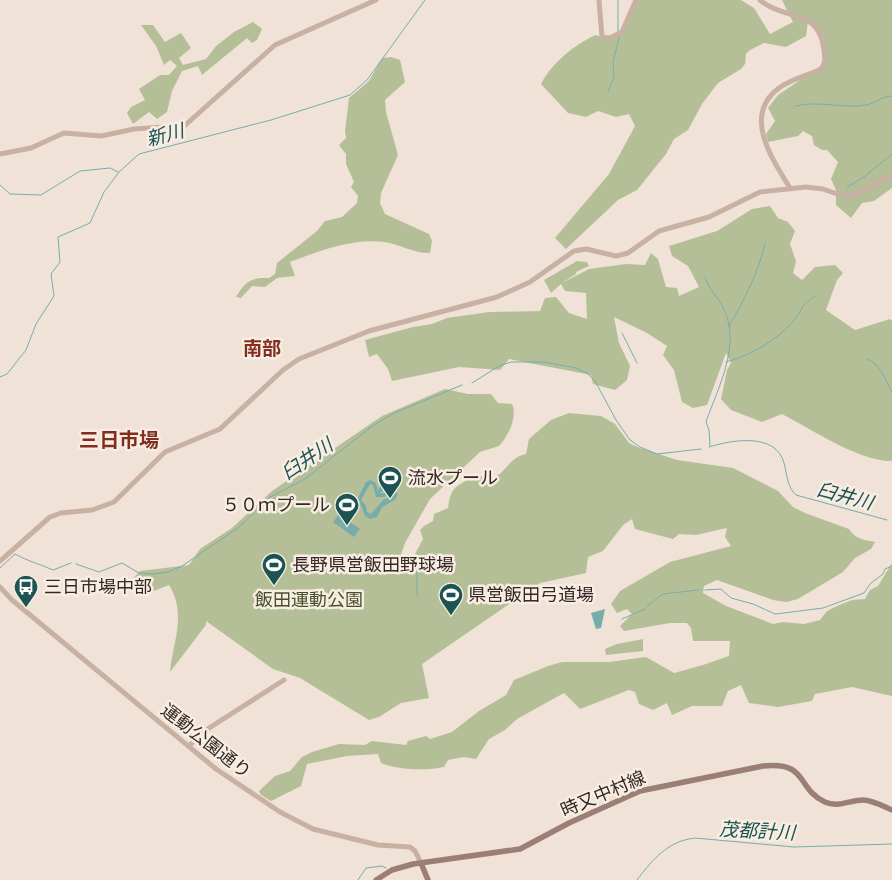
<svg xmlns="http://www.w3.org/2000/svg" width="892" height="880" viewBox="0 0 892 880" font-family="Cabin,'Noto Sans JP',sans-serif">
  <rect width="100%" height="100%" fill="#f0e2d7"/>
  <path fill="#b5bf97" d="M636 0H741L754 8 770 34 793 22 782 0H892V188L874 201 862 203 851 218 836 205V190L831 179 838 162 827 150H822L814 145 812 136 803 131 798 136 768 142 766 134 775 121 768 108 778 95 824 64 823 42 808 21 806 36 786 47 764 43 750 50 746 54 745 64 741 69 718 83 702 104 688 130 674 139 666 154 637 190 618 200 566 249 555 238 609 174 635 126 629 114 616 117 598 111 586 117 568 113 541 84C552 63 573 46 595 35L602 37 618 35Z
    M253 22 262 29 257 40 252 43 247 38 202 75 198 66 182 71 172 91 167 112 157 119 149 112 133 124 127 113 131 107 145 100 139 89 160 75H169L177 66 170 60 164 65 156 46 141 25H153L165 42 181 33 191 48 179 58 183 65 206 59 216 46 234 32Z
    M391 57 400 60 405 82 385 100 386 112 398 155 381 193 380 203 385 214 429 234 432 241 430 253C415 254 399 244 384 242 352 238 319 251 290 262L295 276 277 278 265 287 252 286 241 298 236 297C245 282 251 277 269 278L275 274 277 263 317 231 325 221 342 217 357 203 358 196 351 187 354 182 346 164V154L339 145 346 138 345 131 349 98 369 81 382 58Z
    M770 206 778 218 788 222 795 231 790 244 796 261 793 273 802 280 815 267 835 265 843 273 837 280 826 310 855 330 890 319 892 321V461C860 462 811 429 782 414L762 422 731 410 721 399 727 370 731 363 726 353 707 405 693 408 682 402 674 370 663 355 667 346 647 333 614 317 619 343 630 366 627 380 615 390 593 384 591 375 509 359 500 370 459 367 392 381 388 369 377 354 369 357 365 340 413 327 432 324 447 318 489 312 540 311 545 298 556 297 569 313 587 319 586 293 565 291 561 284 551 293 544 280 577 261 587 262 589 266 576 272V274L562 283 589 269 626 264 645 265 651 253 658 259 666 287 677 288 679 296 699 287 688 266 672 256 669 246 717 231 752 209Z
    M445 389 468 394H491L498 403 512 404C518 417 508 436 499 446L480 452 430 499 405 543 397 566 416 573 415 554 423 539 420 530 424 526 433 521 434 514 448 508C451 489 453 488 469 479L475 480 481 476C505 484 504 458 526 454L529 439 551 420 569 413 601 416 615 424 629 443 640 448 677 460 733 468 778 491 793 507 805 513 849 529C855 539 864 540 875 542L871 549 855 558 843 572 798 599 786 602 773 600 717 580 704 586 703 593 726 606 773 624 783 622 804 624 820 620 827 611 837 606 852 600 865 599 870 590 878 586 892 563V696L852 687 815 694 812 701 778 707 749 703 741 685 728 691 722 706H692L672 715 667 703 653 710 639 704 635 692 629 690 580 709 564 693 517 719 505 730 489 739 476 759 464 757 448 760 444 767C426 771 398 770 381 763L378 754 347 756 307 764 301 786 271 801 261 795 259 791 275 776 290 771 302 757 312 752 339 744 365 745 372 741 406 745 408 741 426 736 430 739 452 732 479 711 506 695 514 680 548 666 562 662H609L646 657 674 673 703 665 729 656 730 641H693L691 628 687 623H670L624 631 620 626 632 614 627 609 617 613 611 604 620 591 670 562 731 546 725 537 727 528 696 535 679 534 673 539 635 529 632 519 623 525 603 551 588 557 586 573 540 583 422 664 429 698 401 703 379 717 369 720 300 678 273 669 206 621V625L170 672C173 641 187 614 169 585L149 593 128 584 140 571 189 565 200 549 232 528 272 491 382 416Z
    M643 639V651L606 655 605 649 617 644Z"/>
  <path fill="#76adab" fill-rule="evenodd" d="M370 480 376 483 378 491 382 480 389 485 380 493H385L390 489 398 494 395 500 382 507 377 517 370 519 365 516 358 498 366 482ZM370 484 373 485 376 497H384L391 492 394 495 383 500 371 514 367 512 366 506 361 500Z
    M339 514 360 529 354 537 333 522Z
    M605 609 601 628 596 629 591 613Z"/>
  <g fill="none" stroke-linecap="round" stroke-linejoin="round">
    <path stroke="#76adab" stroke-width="1" d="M618 0V32
      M608 92 614 77 613 62 619 38
      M796 106C815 100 845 109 866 105 876 103 882 96 892 96
      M0 185 10 194 41 195 80 171 110 168 118 172
      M847 187 864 177 892 154
      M705 277C709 290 717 296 723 307 742 345 718 387 706 422L709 430 710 446
      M729 326C744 301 758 273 765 244
      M622 333 637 363
      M867 359C882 365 884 379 892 392
      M726 362C753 354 777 341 795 319 804 307 800 306 815 296
      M0 377 7 374 26 350 36 324 54 296 51 274 60 262 58 237 90 223 104 192 119 172 139 154 271 120 350 95 367 80 425 0
      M472 383 499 366 511 362H544L576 368 587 373 595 381 616 420 630 440 640 447 657 454 701 449
      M709 447C731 440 776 432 784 463 787 474 787 487 796 495L887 520
      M76 564 99 572 122 563 139 573 153 574 168 572 182 566 238 528 270 497 305 479 371 427 392 414 462 385
      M0 568 15 554C27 561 40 564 53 570L71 563
      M417 568V596
      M705 590 721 589 731 598 753 604 775 614 784 613 823 608 864 593 870 584 883 574 885 569 892 566
      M647 606 663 594 698 590
      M622 619 645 609
      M358 880 366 868 382 866 386 868
      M637 880C653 859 668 841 695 838L794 847 892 844"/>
    <path stroke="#c8b1a3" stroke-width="5" d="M599 0 602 37 610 38 622 32 636 0
      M760 0C784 21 819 7 824 50 825 57 826 63 821 69 807 76 791 79 779 88 742 115 772 159 790 188
      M0 154 31 148 64 133 101 136 134 129 177 126 182 128 275 45 376 0
      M0 561 50 517 61 513 92 510 114 502 165 452 220 429 283 370 299 359 369 331 497 297 530 282 574 251 586 249 616 256 628 253 659 231 709 217 760 192 806 187 823 189 843 196H852L892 176
      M0 587 12 600 216 769 280 812 313 829 378 845 410 847 415 851 421 863
      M189 746 203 732 284 680"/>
    <path stroke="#9b7f75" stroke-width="5.5" d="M421 863 428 880
      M376 880 392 870 413 864 520 849 569 823 640 791 763 766C809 761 796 789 825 802 838 808 850 800 863 800 872 800 883 806 892 810"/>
  </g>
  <defs>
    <symbol id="stadium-pin" viewBox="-11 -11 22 30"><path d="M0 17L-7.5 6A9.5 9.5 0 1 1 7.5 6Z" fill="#1b5453" stroke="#f8ede2"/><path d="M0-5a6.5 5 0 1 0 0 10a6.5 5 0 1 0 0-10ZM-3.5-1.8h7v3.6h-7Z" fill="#fff"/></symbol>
    <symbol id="bus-pin" viewBox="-11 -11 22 30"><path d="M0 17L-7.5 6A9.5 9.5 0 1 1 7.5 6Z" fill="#1b5453" stroke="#f8ede2"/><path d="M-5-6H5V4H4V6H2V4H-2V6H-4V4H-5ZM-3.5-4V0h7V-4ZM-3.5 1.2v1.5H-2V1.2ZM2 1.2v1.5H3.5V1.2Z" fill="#fff"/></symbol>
  </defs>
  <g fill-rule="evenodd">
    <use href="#stadium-pin" x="376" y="464" width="28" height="38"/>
    <use href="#stadium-pin" x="333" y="491" width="28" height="38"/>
    <use href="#stadium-pin" x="260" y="551" width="28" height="38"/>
    <use href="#bus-pin" x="12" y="573" width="28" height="38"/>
    <use href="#stadium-pin" x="437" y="581" width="28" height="38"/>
  </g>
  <g text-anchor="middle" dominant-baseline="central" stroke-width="5" stroke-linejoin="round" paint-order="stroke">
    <g font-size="18" fill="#332825" stroke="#f8ede2" text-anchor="start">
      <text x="408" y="478">流水プール</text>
      <text x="330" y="505" text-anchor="end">５０ｍプール</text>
      <text x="292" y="565">長野県営飯田野球場</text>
      <text x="44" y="587">三日市場中部</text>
      <text x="468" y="595">県営飯田弓道場</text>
    </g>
    <g font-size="18" fill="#465129" stroke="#f8ede2">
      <text x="309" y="600">飯田運動公園</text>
    </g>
    <g font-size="18" fill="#332825" stroke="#f8ede2">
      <text transform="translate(206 741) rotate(38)">運動公園通り</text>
      <text transform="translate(603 794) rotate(-23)">時又中村線</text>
    </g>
    <g font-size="19" font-style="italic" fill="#1b5453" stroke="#f8ede2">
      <text transform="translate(165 135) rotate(-15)">新川</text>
      <text transform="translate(307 459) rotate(-34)">臼井川</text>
      <text transform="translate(845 496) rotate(15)">臼井川</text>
      <text transform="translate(757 831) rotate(3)">茂都計川</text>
    </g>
    <g font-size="19" font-weight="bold" fill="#812e1f" stroke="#f8ede2">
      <text x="262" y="348">南部</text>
    </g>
    <g font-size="20" font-weight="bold" fill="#812e1f" stroke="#f8ede2">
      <text x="119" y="440">三日市場</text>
    </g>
  </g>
</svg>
